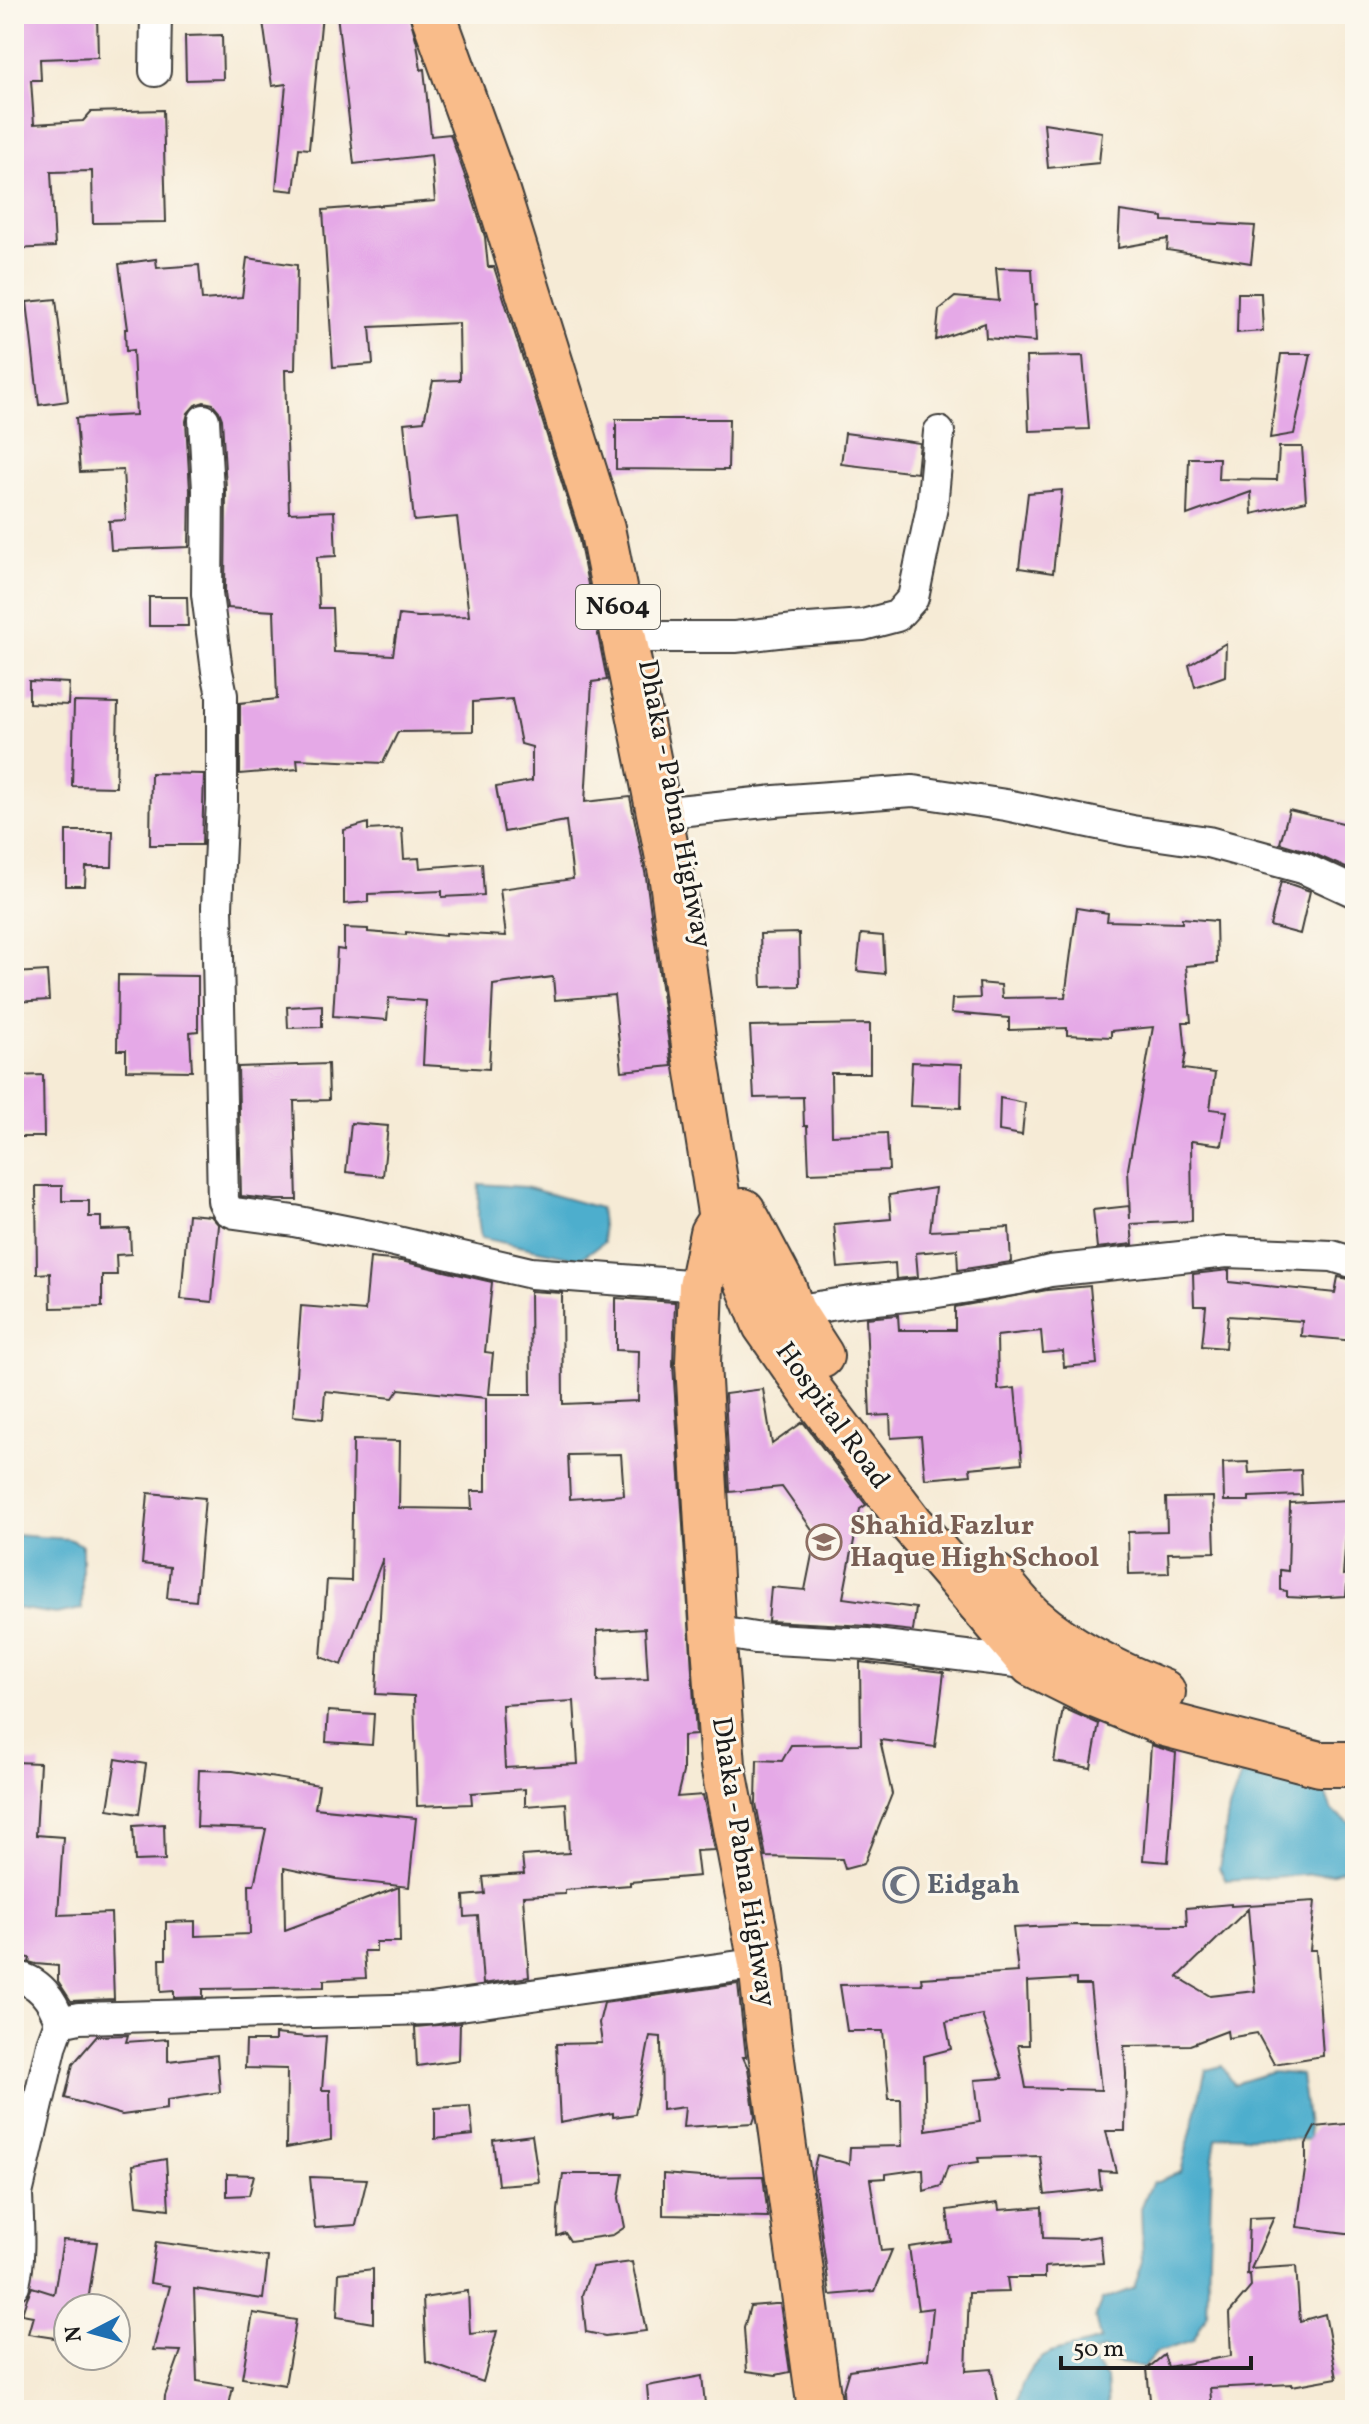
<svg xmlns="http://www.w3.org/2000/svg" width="1369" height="2424" viewBox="0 0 1369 2424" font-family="Vollkorn,serif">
  <rect width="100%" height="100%" fill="#fbf7ec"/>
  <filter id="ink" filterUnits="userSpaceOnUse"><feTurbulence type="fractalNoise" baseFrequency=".0125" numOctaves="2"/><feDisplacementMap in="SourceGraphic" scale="16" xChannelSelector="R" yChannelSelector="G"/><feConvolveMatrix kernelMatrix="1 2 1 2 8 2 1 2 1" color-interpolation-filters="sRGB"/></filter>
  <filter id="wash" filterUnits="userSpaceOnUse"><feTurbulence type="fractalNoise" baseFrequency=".006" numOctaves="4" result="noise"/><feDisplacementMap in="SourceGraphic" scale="32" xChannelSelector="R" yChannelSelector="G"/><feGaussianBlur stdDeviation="1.8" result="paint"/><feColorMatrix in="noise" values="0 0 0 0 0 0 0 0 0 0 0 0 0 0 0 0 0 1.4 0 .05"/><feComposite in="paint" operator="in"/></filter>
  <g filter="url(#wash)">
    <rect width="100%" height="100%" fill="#f6ebd6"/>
    <path fill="#4eaecd" stroke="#356574" stroke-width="2" d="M479 1184 525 1187 600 1208 604 1242 580 1259 481 1238 478 1218Z
      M14 1535 69 1539 82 1545V1609L56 1614 14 1608Z
      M1245 1764 1316 1780 1326 1795 1332 1811 1355 1826V1865L1334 1873 1226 1880 1219 1868 1229 1809Z
      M1222 2066 1234 2084 1273 2072 1301 2075 1310 2140 1229 2135 1216 2139 1212 2163 1207 2315 1193 2341 1157 2352 1143 2368 1110 2361 1105 2349 1087 2355 1106 2378 1108 2410H1016C1018 2388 1029 2362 1051 2353 1066 2347 1084 2346 1100 2340L1095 2317 1102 2300 1134 2288 1143 2261 1141 2208 1152 2183 1181 2172 1206 2070Z"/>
    <g id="blocks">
      <path fill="#e5a9e7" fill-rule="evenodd" d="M14 14H97L98 57 40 59 41 80H31L34 124 83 121 91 112 163 110 166 222 93 223 92 171 51 172 55 247 14 249Z
        M262 14H322L309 149 299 148 294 191 276 189 286 84 272 86Z
        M337 14H409L417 43 421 70 424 69 431 136 450 134 471 193 485 237 488 267H494L578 534 607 680 592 682 585 802 630 797 646 877 672 1066 622 1071 614 995 555 1000 553 977 493 985 489 1069 423 1065 426 1001 389 998 387 1020 333 1016 337 949 344 950V928L368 929V932L406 935V932L445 936V933L506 936 500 889 573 879 566 821 504 832 496 787 532 781V747L521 744 512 699 473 702V731L398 732 383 763 297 759 298 769 240 774V703L277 699 274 611 227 608 225 593 226 489 222 419 219 411 213 404 204 402 195 405 188 413 186 421 190 490 189 547 111 550 109 521 126 520 123 470 80 472 76 418 136 415 133 350 126 351 125 329H128L119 264 156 259 157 268 199 265 202 300 242 297 247 258 297 265 295 370H285L289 513 334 511 336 556 317 557 319 608H332L334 652 393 655 399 615 418 617 469 616 457 517 414 521 404 423 424 421 433 381 460 380 459 323 370 327 373 364 333 367 323 210 435 201 431 155 354 164Z
        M222 35 223 79 186 80 185 36Z
        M1044 123 1102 132 1099 163 1048 168Z
        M1120 211 1163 217V221L1255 226 1251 263 1167 250 1168 239 1118 248Z
        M996 268 1032 269 1034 304H1038L1034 305 1036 342 986 338 985 323 936 340 939 310 955 297 999 301Z
        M1238 293H1261L1263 331 1237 333Z
        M56 299 68 401 39 405 27 302Z
        M1281 354H1311L1294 434 1270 438Z
        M1083 356 1089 429 1029 431 1026 357Z
        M616 419H729L728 470 616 469Z
        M845 433 920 443 917 473 841 464Z
        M1279 447H1302L1306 501 1252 514 1251 492 1187 515 1189 458H1219L1218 479 1277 480Z
        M1062 490 1053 573 1019 568 1028 493Z
        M149 597H187L188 626H149Z
        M1226 643 1225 676 1195 687 1189 665Z
        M29 681 69 683 68 705 29 703Z
        M74 702 118 703 116 787 72 786Z
        M151 773 204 774 202 845H150Z
        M1289 810 1355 826V872L1310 852 1280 843Z
        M368 823V830L402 828 404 859 419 858 420 868 482 863 484 895 442 897V891L368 894V902L344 904V830Z
        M66 831H113L112 867H86L85 886H66Z
        M1281 881 1310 891 1300 934 1270 926Z
        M1077 908 1108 913 1107 921 1182 923V918L1216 921 1217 963 1186 966 1191 1022H1183L1186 1053 1183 1069 1215 1073 1210 1109 1227 1111 1222 1145 1191 1141 1192 1221 1131 1224 1133 1244 1097 1248 1093 1210 1129 1206 1130 1219 1128 1169 1153 1027 1111 1031V1037L1067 1035V1028L1009 1030V1018L951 1013 952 999 980 998 979 983 1001 985 1002 998 1065 997Z
        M799 933 800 986 762 987 760 934Z
        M861 934 883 936 885 974 857 971Z
        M47 971 49 1000 14 1002V973Z
        M118 975 198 976V1031L190 1032 192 1071 126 1070V1050H117Z
        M322 1005V1027L288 1028 287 1007Z
        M870 1024V1073H831L832 1135 887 1133 889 1170 809 1173 807 1126H804L803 1097 754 1098 750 1026Z
        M912 1062 962 1064 961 1108 910 1106Z
        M328 1064 329 1100 294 1101 297 1200H275L241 1196 238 1067Z
        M43 1075 44 1137H14V1076Z
        M1000 1098 1025 1103 1022 1135 999 1131Z
        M351 1123 388 1126 383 1176 346 1172Z
        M36 1186H62V1201H89V1217H101V1230L130 1229 131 1254 116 1255 117 1275H102V1307L51 1308 50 1273 37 1274Z
        M935 1188 930 1231 1009 1227 1011 1262 958 1270 957 1249 916 1253 918 1277 896 1279 895 1263 838 1268 834 1224 891 1219 889 1195Z
        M188 1214 211 1216 219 1225 212 1302 181 1299Z
        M370 1258 401 1261 492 1282 485 1352 493 1353 489 1394H531L530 1291 562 1293 563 1404 638 1401 639 1351 616 1350V1298L675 1302 673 1364 696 1735 683 1736V1772L677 1797 703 1795 714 1850 696 1851 699 1876 630 1882V1885L565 1890V1894L523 1896 529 1977 483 1984 478 1916 465 1917 464 1896 485 1894 483 1877 524 1874 522 1856 569 1853 566 1803 525 1806V1789L471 1793 472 1804 417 1806 414 1696 376 1694 383 1558 342 1665 321 1657 327 1580 351 1581 353 1440 400 1441 399 1508 472 1509 471 1491H486V1398L399 1389 393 1398 325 1391 323 1419 293 1416 301 1306 365 1311ZM621 1454 624 1495 570 1499 568 1455ZM645 1628 648 1679 598 1681 597 1631ZM574 1701 578 1764 505 1768 502 1705Z
        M1229 1270V1282L1335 1293 1338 1277 1355 1280V1341L1301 1336 1302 1321 1228 1316 1225 1348 1202 1346 1206 1306H1194L1193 1274Z
        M1090 1286 1097 1364 1064 1367 1063 1351 1043 1353 1041 1331 997 1336 998 1390 1015 1388 1022 1463 970 1468 971 1475 925 1479 921 1436 891 1438 890 1415 870 1416 866 1318 898 1315 899 1330H955V1307L1047 1290Z
        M763 1389 772 1444 803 1422 866 1505 860 1509 843 1598 916 1608 913 1631 868 1626 768 1621 771 1587 805 1590 816 1535 782 1487 730 1492 725 1394Z
        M1248 1462 1249 1473 1301 1470 1302 1495 1249 1497V1501H1224L1223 1463Z
        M148 1493 205 1498 196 1601 167 1598 170 1567 142 1564Z
        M1213 1497 1215 1552 1168 1553 1169 1573 1129 1574 1128 1532 1167 1531 1166 1498Z
        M1349 1500 1343 1575 1348 1574 1346 1596 1308 1598 1287 1597V1591L1280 1590V1570L1288 1571 1290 1503Z
        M860 1662 944 1672 935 1747 880 1740 892 1794 864 1864 845 1869 842 1859 766 1857 756 1803 757 1760 782 1761 791 1745 861 1744Z
        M1063 1708 1099 1724 1091 1768 1054 1762Z
        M328 1711 374 1714 372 1745 326 1742Z
        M1151 1745 1176 1753 1168 1862 1143 1860Z
        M116 1759 146 1764 139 1814 108 1809Z
        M14 1762 40 1763 36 1835 63 1837 58 1915 111 1913 114 1999 71 2001 58 1981V1966L36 1964 29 1962 30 1958 14 1956Z
        M199 1770 233 1771 319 1785 315 1808 416 1818 409 1887 336 1879 284 1868 285 1930 399 1887 400 1942H376V1951H364L366 1978 324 1980V1987L203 1989V1997L174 1998V1991L161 1992 160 1959H166V1922L195 1921V1936L250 1934 249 1885H254L266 1829 197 1827Z
        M164 1824 165 1860 135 1861 133 1826Z
        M1315 1901 1310 1950H1316L1323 2056 1274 2064 1257 2033 1228 2038 1227 2031 1190 2045 1124 2046 1126 2074 1125 2131H1106L1116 2172 1099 2171 1101 2189 1045 2195 1040 2156 978 2158 979 2162 948 2166 941 2186 924 2191 923 2169 886 2174V2178L870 2179 881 2251 892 2250 875 2291 830 2295 813 2172 817 2155 849 2164 850 2147 902 2146 901 2099H889L883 2031H847L840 1985 922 1984 921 1978 1018 1972 1013 1928 1076 1925 1187 1926 1186 1908 1231 1904V1906ZM1248 1909 1255 1991 1210 1996 1178 1977ZM1076 1979V1985H1090L1101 2090 1026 2088 1018 2045H1029L1027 1982ZM982 2015 1003 2078 975 2080 980 2122 926 2130 924 2056 951 2049 946 2022Z
        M738 1984 746 2057H743L748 2068 755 2117 753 2123 683 2127 685 2107 662 2110 661 2037 650 2036 635 2114 613 2117V2113L560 2123 556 2044 602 2043 599 2023 604 2003Z
        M460 2023 459 2060 417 2066 415 2027Z
        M275 2034 307 2037 326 2036 322 2090H330L331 2140 286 2148 287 2069 245 2068 246 2041H275Z
        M128 2035 126 2042 168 2039V2061L217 2055 220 2092 167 2100V2109L122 2115 65 2098 73 2064 97 2036Z
        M470 2106 473 2135 435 2139V2108Z
        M1355 2123V2234L1297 2227 1306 2163V2144L1315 2127Z
        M532 2135 539 2182 498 2185 493 2140Z
        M166 2159 169 2209 137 2205 133 2165Z
        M227 2174 254 2175 249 2195 227 2196Z
        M563 2174H623L619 2198 625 2227 613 2235 570 2241 565 2233 557 2236 558 2210Z
        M663 2174 701 2177 763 2176 768 2217 663 2215Z
        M310 2177 367 2179 356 2225 315 2228Z
        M998 2203 999 2210 1042 2207 1043 2238 1080 2239 1100 2236 1103 2263 1045 2267V2278H1007L1009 2292 969 2293 966 2371 991 2369 1000 2410H844L843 2390 849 2370 928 2359 933 2308 918 2310 909 2247 951 2241 947 2210Z
        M1274 2217 1251 2269 1296 2266 1300 2321 1325 2314 1337 2378 1292 2386V2384L1210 2388 1212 2410H1151L1147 2369 1164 2355 1168 2367 1231 2356 1229 2313 1251 2287 1250 2274 1247 2275 1249 2218Z
        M63 2240 97 2242 87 2308H68V2340L28 2334 33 2316 22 2314 27 2298 32 2287 54 2294Z
        M156 2242 268 2257 263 2299 194 2289 197 2381 233 2387 228 2410H164L165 2396 181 2351 153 2350 170 2286 150 2283Z
        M632 2262 646 2331 605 2336 586 2332 582 2295 592 2267Z
        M373 2269V2323L337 2317 339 2273Z
        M468 2291 470 2334 497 2331 483 2382 426 2362 423 2298Z
        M775 2304H780L790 2372 776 2375 747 2371 744 2328 750 2306Z
        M253 2313 296 2320 285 2385 242 2378Z
        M702 2376 705 2404 684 2410H649L647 2386Z"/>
    </g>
  </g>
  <g filter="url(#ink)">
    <use href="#blocks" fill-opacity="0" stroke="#3d3b38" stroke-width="2"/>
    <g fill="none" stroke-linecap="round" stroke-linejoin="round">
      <defs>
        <path id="minor" d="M155 71 156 14
          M204 420 208 490 207 594 217 671 222 695V801L217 907 223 1201 228 1210 235 1213 294 1221 385 1239 531 1273 701 1286
          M643 637H735L795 630 863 625 897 616 913 598 932 507 939 432
          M678 811 775 801 913 791 1006 805 1132 831 1208 842 1303 868 1355 892
          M792 1311 857 1301 925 1294 1018 1279 1050 1271 1227 1252 1332 1256 1355 1263
          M713 1631 755 1638 867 1644 1032 1664 1037 1659
          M14 1976C39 1980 53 2000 60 2022
          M14 2194H17L52 2044 60 2022 79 2018 431 2009 761 1963
          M14 2285C21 2256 18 2224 17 2194"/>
        <path id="primary" d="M743 1211 721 1219 712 1233 701 1286 698 1363 713 1631 723 1765 761 1963 769 2038 820 2410"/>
        <path id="trunk" d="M433 14 495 185 602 528 671 873 695 1053 721 1219 765 1325 813 1394 911 1523 1032 1664 1094 1695 1165 1724 1320 1764H1355
          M748 1220 784 1288 792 1311 821 1356
          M995 1576C1007 1590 1019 1606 1033 1619 1070 1651 1117 1674 1163 1692"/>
      </defs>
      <use href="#minor" stroke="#3d3b38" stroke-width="34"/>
      <use href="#primary" stroke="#3d3b38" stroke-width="48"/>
      <use href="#trunk" stroke="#3d3b38" stroke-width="48"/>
      <use href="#minor" stroke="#fff" stroke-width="30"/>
      <use href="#primary" stroke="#f9bc8a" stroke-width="44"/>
      <use href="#trunk" stroke="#f9bc8a" stroke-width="44"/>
    </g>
  </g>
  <defs>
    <symbol id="school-ring" viewBox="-11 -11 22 22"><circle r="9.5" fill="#fbf7ec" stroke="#8d6e63" stroke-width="1.5"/><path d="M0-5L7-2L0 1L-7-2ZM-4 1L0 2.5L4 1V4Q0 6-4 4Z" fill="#8d6e63"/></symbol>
    <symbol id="mosque-ring" viewBox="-11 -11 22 22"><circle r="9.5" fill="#fbf7ec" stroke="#6b7280" stroke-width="1.5"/><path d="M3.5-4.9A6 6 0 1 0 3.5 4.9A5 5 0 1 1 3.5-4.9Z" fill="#6b7280"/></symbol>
  </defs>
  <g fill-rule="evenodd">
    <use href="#school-ring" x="804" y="1522" width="40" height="40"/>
    <use href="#mosque-ring" x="881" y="1865" width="40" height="40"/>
  </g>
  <g text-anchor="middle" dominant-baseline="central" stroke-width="6" stroke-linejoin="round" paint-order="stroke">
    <rect fill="#fbf7ec" stroke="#5f5e5a" stroke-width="2" x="576" y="585" width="84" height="44" rx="6"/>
    <g font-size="26" font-weight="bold" fill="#1c1c1c">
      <text x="618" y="607">N604</text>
    </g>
    <g font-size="28" fill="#1c1c1c" stroke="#fbf7ec">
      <text transform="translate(674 804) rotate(79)">Dhaka - Pabna Highway</text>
      <text transform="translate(832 1416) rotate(54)">Hospital Road</text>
      <text transform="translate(743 1862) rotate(81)">Dhaka - Pabna Highway</text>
    </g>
    <g font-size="28" font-weight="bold" fill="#785e54" stroke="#fbf7ec" text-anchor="start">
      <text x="850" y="1526">Shahid Fazlur<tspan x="850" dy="32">Haque High School</tspan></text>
    </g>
    <g font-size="28" font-weight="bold" fill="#5b616d" stroke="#fbf7ec" text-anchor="start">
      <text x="927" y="1885">Eidgah</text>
    </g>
  </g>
  <rect width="1369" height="2424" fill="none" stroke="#fbf7ec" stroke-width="48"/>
  <g transform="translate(92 2332) rotate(264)"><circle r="38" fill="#fbf7ec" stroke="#a29f99" stroke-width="2"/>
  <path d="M0-6L14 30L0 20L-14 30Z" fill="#1f6fb2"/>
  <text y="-12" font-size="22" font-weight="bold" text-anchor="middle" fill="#1c1c1c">N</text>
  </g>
  <path d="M1061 2356v12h190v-12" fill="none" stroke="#1c1c1c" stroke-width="4"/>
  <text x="1073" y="2356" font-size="24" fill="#1c1c1c" stroke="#fbf7ec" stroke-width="6" paint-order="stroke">50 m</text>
</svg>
